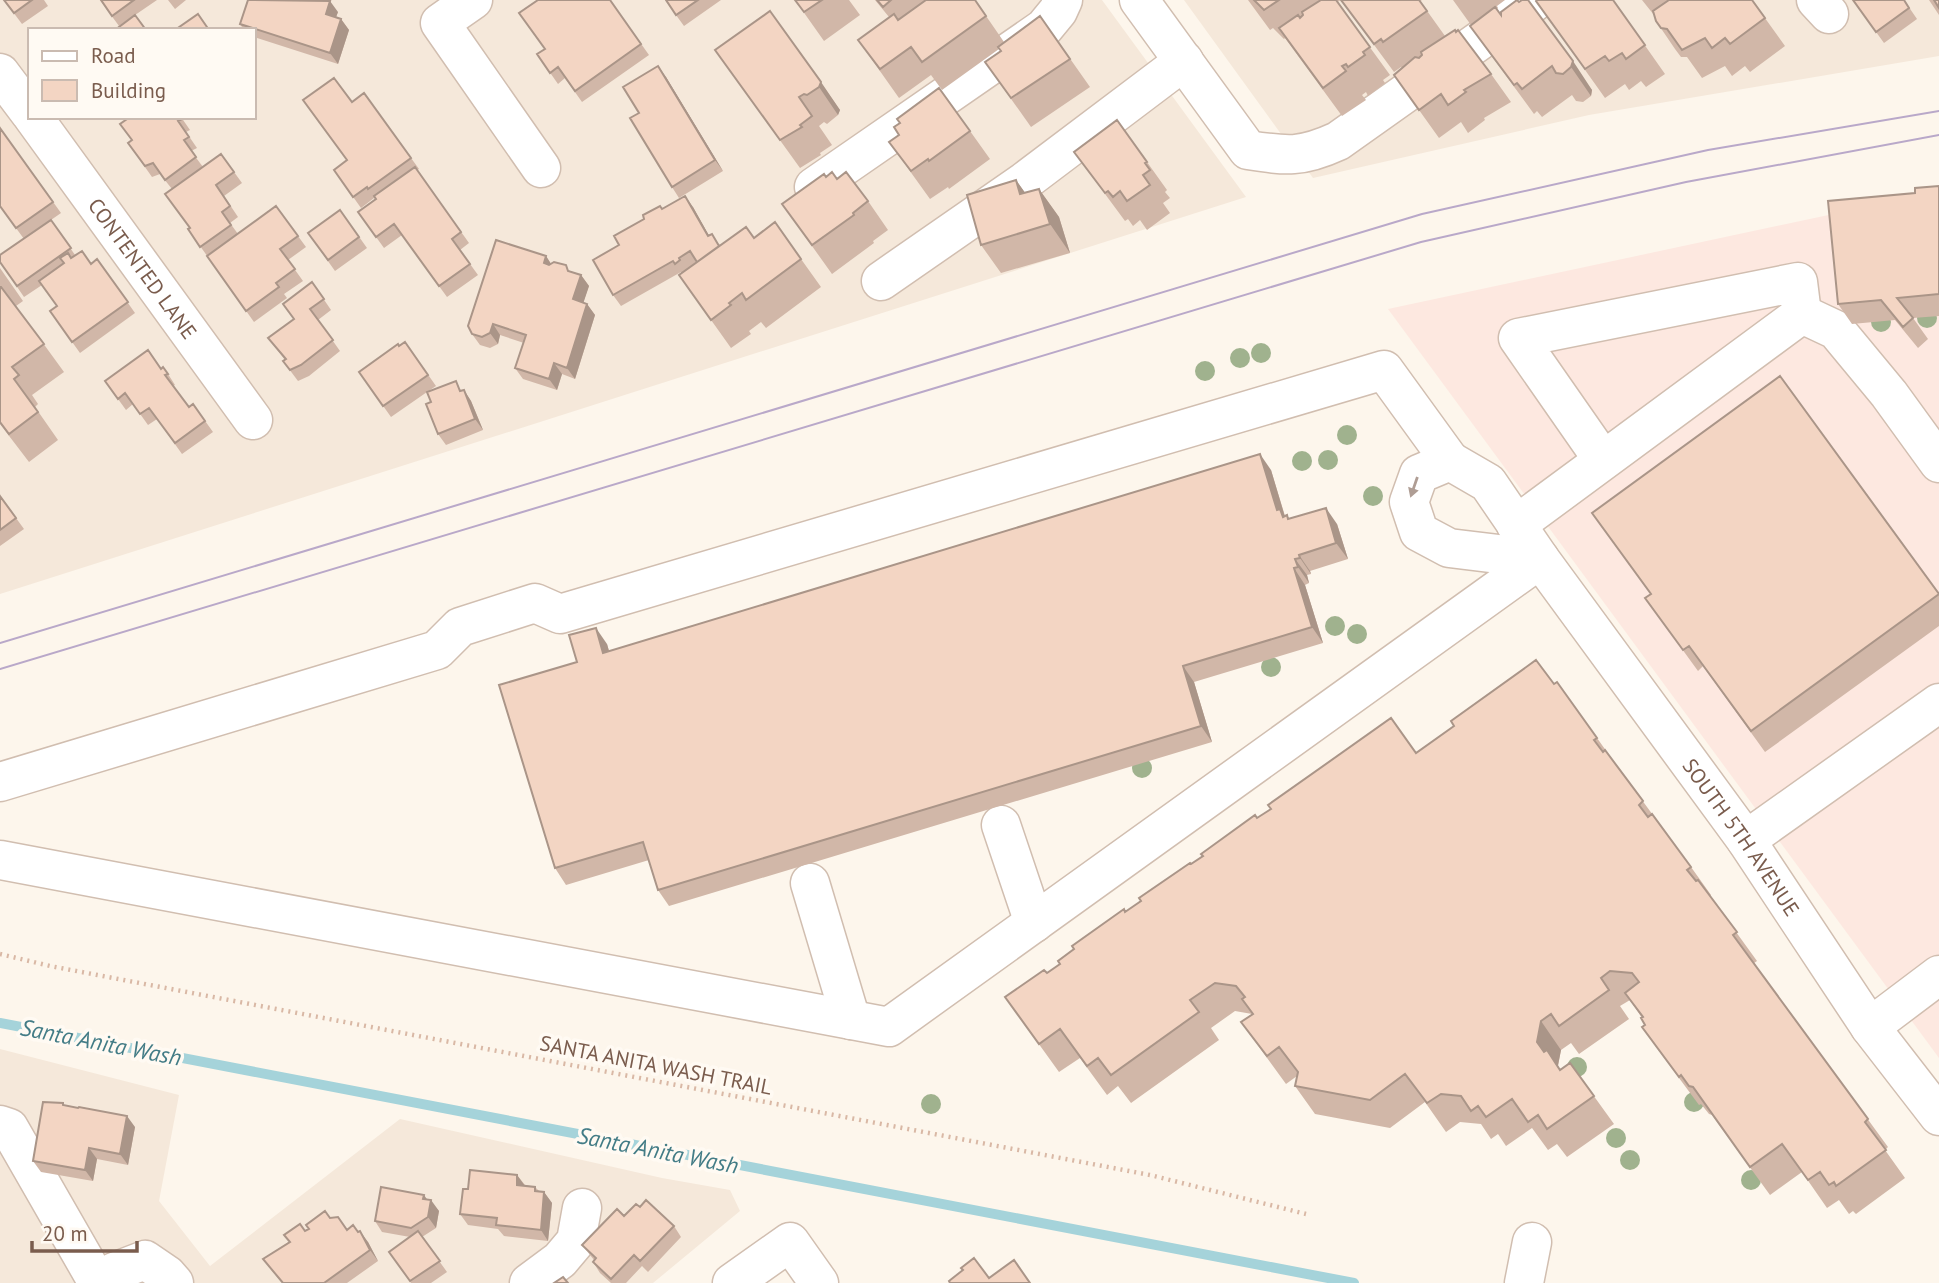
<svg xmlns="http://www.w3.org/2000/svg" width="1939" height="1283" viewBox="0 0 1939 1283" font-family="'PT Sans',sans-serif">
  <rect width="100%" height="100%" fill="#fdf6ec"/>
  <path fill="#f5e8da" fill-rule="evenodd" d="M0 0H1102L1246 197 0 594ZM30 30H254V117H30Z
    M1184 0H1939V56L1589 115 1313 178Z
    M0 1049 179 1095 159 1201 210 1266 400 1119 662 1178 730 1190 740 1211 653 1283H0Z"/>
  <path fill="#fde8e0" d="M1939 205V1058L1388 309 1852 210Z"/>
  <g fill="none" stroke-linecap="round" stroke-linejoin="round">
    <path stroke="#a5d3da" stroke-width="10" d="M0 1023 1354 1283"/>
    <defs>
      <g id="minor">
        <path d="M473 0 440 23 541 168"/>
        <path d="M1139 0 1248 150C1287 156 1301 158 1338 141L1534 2"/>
        <path d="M1816 0 1829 14"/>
        <path d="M0 73 30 113"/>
        <path id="s1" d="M33 117 253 420"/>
        <path d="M814 187 1044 28 1058 11 1063 0"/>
        <path d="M881 281 1025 181 1184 61"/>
        <path d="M1603 460 1518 338 1798 282 1802 314"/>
        <path d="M1516 525 1802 314 1836 330 1889 394 1939 463"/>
        <path id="s2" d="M1540 559 1449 548 1419 532 1409 502 1419 474 1450 461 1488 483 1540 559 1746 840 1870 1027 1939 1116"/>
        <path d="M0 782 437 650 460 627 535 603 560 614 1384 370 1450 461"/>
        <path d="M1001 825 1034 923"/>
        <path d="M1746 840 1939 703"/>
        <path d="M0 860 889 1027 1540 559"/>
        <path d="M810 883 851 1020"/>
        <path d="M1870 1027 1939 975"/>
        <path d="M0 1125 9 1128 98 1283"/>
        <path d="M99 1283 114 1272 145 1260 167 1275 174 1283"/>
        <path d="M529 1283 560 1260 576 1241 582 1208"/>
        <path d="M732 1283 790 1242 819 1283"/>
        <path d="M1524 1283 1532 1242"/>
      </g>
    </defs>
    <use href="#minor" stroke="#d1beb0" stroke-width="41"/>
    <path stroke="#d9b8a5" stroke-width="4.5" stroke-dasharray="2 5" stroke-linecap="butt" d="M0 954 50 966 1150 1175 1306 1214"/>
    <use href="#minor" stroke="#fff" stroke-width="38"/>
    <path stroke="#b9a8c9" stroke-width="2" d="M0 643 1422 214 1708 150 1939 111
      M0 669 1421 242 1686 182 1939 135"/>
  </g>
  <g fill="#a0b28e">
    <circle cx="1927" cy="318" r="10"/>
    <circle cx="1881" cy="322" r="10"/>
    <circle cx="1261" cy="353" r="10"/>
    <circle cx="1240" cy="358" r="10"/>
    <circle cx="1205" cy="371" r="10"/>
    <circle cx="1347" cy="435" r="10"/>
    <circle cx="1328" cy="460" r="10"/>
    <circle cx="1302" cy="461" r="10"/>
    <circle cx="1373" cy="496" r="10"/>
    <circle cx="1335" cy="626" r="10"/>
    <circle cx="1357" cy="634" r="10"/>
    <circle cx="1271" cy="667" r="10"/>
    <circle cx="1142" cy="768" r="10"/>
    <circle cx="1577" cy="1067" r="10"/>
    <circle cx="1694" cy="1102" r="10"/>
    <circle cx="931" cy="1104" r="10"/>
    <circle cx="1616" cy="1138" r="10"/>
    <circle cx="1630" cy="1160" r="10"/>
    <circle cx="1751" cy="1180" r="10"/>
  </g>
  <path fill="#d1b7a8" d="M4 0H44L48 6 22 24Z
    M100 0H157L119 26Z
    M168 0H186L175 9Z
    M610 0 649 55 582 102 565 78 558 84 537 54Z
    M665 0H721L684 26Z
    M795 0H849L860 15 824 41Z
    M875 0H975L1004 42 1040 16 1090 87 1031 127 985 62 1001 51 999 49 942 90 931 75 899 98 858 40 889 17Z
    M1248 0H1341L1337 2 1390 75 1383 80 1385 83 1368 96 1366 92 1362 95 1366 100 1342 116 1285 38 1284 39 1273 28 1270 30Z
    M1341 0H1422L1420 1 1445 36 1491 74 1511 102 1484 118 1485 120 1468 133 1461 122 1439 138 1394 75 1402 68 1401 67 1394 72Z
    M1453 0H1505L1497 6 1498 8 1497 9 1501 15 1517 0 1592 90 1591 96 1583 102 1576 101 1572 95 1542 117 1537 111 1534 114 1490 54 1470 26 1471 25Z
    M1613 0 1665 74 1646 87 1641 81 1629 90 1625 84 1605 98 1536 1Z
    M1642 0H1752L1785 46 1750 72 1745 66 1732 76 1725 66 1702 78 1687 57H1681L1675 49 1656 21 1654 15Z
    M1853 0H1904L1917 19 1884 43Z
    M1929 0H1939V15Z
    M770 11 840 110 838 115 827 124 824 122 819 126 832 145 820 153 821 155 800 168 715 50Z
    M338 12 336 17 341 19 349 30 338 64 254 37V30H244L240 24Z
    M666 77 723 171 679 198 672 187 639 113Z
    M352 102 411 158 419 169 417 170 469 243 460 250 478 275 447 297 402 235 384 248 358 212 375 199 374 198 361 208 334 170 347 161Z
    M181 117 190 130 186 132 197 148 191 151 203 167 221 154 242 183 224 196 238 217 230 223 238 234 276 206 306 247 288 260 303 281 284 294 287 298 254 322 188 229 190 228 172 189 160 174 152 177 128 143Z
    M0 128 61 213 51 220 75 255 91 264 97 259 135 313 80 353 50 311 57 306 42 285 24 297 0 262 24 239 0 206Z
    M970 131 990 159 949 189 948 187 930 199 889 142Z
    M1074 152 1147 162 1167 190 1165 192 1170 198 1163 203 1170 213 1147 230 1140 220 1133 226 1128 219 1125 221Z
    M826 177 837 179 868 201 888 230 873 241 874 243 832 274 782 204Z
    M1016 180 1025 193 1039 189 1059 217 1070 253 1001 273 981 245Z
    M1939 186V316L1913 318 1928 339 1918 348 1895 320 1852 324 1838 304 1915 193Z
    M693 207 709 236 720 245 754 238 801 259 821 287 766 328 761 322 749 331 751 334 731 348 679 275 682 274 681 272 621 306 613 295 619 245 662 208Z
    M340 210 367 248 335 271 308 233Z
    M546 256 551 264 581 275 589 286 583 303 587 304 595 315 575 379 562 374 557 390 523 379 515 368 524 343 500 335 498 344 490 348 480 345 472 334Z
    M0 268 23 301 16 306 64 372 32 395 38 404 35 407 58 440 29 462 0 424Z
    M312 282 331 310 318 320 340 351 309 376 298 381 283 361 285 360 268 338 294 319Z
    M405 342 436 386 427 392 464 390 471 401 483 430 446 445 438 434 431 402 427 392 391 417 359 372Z
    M161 369 168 374 175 385 173 386 189 407 193 404 213 432 182 454 157 419 148 425 133 404 126 410 105 381Z
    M1271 470 1285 516 1289 519 1337 524 1348 559 1310 571 1311 574 1307 575 1309 583 1305 585 1323 643 1194 682 1212 742 669 906 658 890 649 860 566 885 555 868 577 662 607 644 609 651Z
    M0 496 24 529 0 546Z
    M1939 595V626L1765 752 1703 666 1698 671 1645 598Z
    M1554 684 1597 738 1617 766 1691 867 1711 895 1710 896 1757 961 1754 963 1888 1147 1885 1150 1905 1178 1856 1214 1853 1211 1849 1214 1839 1200 1827 1208 1802 1172 1770 1195 1712 1115 1709 1114 1701 1104 1699 1105 1662 1055 1642 1027 1645 1025 1642 1018 1630 1000 1620 1006 1629 1019 1579 1054 1571 1043 1561 1050 1558 1066 1560 1070 1570 1063 1614 1124 1567 1157 1557 1144 1548 1150 1532 1128 1506 1146 1498 1134 1491 1139 1481 1124 1460 1122 1446 1132 1425 1102 1390 1128 1315 1114 1295 1086 1297 1076 1286 1084 1241 1022 1252 1014 1235 1011 1211 1028 1219 1040 1131 1103 1118 1086 1107 1095 1080 1058 1059 1072 1005 997 1047 973 1060 964 1074 949 1124 909 1126 912 1257 818 1416 753Z
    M65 1106 135 1127 128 1165 97 1159 93 1181 41 1172 33 1161Z
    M517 1175 525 1185 535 1187 539 1191 544 1192 552 1203 548 1241 504 1236 498 1229 468 1225 460 1214 468 1189Z
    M427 1199 439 1211 436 1228 422 1237 447 1272 431 1283H411L389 1252 410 1237 382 1232 375 1221Z
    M640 1207 674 1226 681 1237 648 1272 642 1266 626 1283H611L600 1273 593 1262 594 1260 582 1245 624 1216Z
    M330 1218 347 1230 368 1242 378 1261 347 1283H282L263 1259 305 1231Z"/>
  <path fill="#aa9588" d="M330 1 338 12 333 25 326 14Z
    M341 19 349 30 338 64 330 53Z
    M1573 61 1592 90 1591 96 1571 67Z
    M658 66 666 77 723 171 715 160Z
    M821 82 840 110 838 115 819 87Z
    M1016 180 1036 208 1020 194Z
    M1039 189 1059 217 1070 253 1050 224Z
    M685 196 693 207 716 248 708 236Z
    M546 256 553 267 544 263Z
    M581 275 589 286 581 310 573 299Z
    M587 304 595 315 575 379 567 368Z
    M493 324 500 335 498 344 490 333Z
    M554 363 562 374 557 390 549 379Z
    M464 390 471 401 483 430 475 419Z
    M1260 454 1271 470 1285 517 1291 525 1277 510Z
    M1326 508 1337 524 1348 559 1336 543Z
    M1299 555 1310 571 1311 574 1300 558Z
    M1295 559 1307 575 1309 583 1298 567Z
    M1294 568 1305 585 1323 643 1312 627Z
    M596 628 607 644 614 669 603 653Z
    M1183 666 1194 682 1212 742 1201 726Z
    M1541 1021 1561 1050 1557 1070 1537 1042Z
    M127 1116 135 1127 128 1165 120 1154Z
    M89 1148 97 1159 93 1181 85 1170Z
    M517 1175 525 1186 517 1185Z
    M544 1192 552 1203 548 1241 541 1230Z
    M424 1195 431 1205V1200L439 1211 436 1228 428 1217 423 1199Z
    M360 1231 368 1242 378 1261 370 1250Z"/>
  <path fill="#f3d5c3" stroke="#aa9588" stroke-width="2" d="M4 0H32L14 13Z
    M101 0H134L112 16Z
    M248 0 330 1 326 14 341 19 330 53 240 24Z
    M538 0H610L641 44 575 91 558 67 550 73 537 54 545 49 519 13Z
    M666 0H698L676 15Z
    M795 0H822L804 12Z
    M877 0H891L883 7Z
    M926 0H975L986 16 922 62 911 47 880 69 858 40 894 14 898 20Z
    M1254 0H1279L1264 10Z
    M1321 0H1336L1370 47 1363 52 1365 55 1348 67 1346 64 1342 66 1346 71 1323 88 1279 28 1298 15 1300 18 1303 15 1302 12Z
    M1341 0H1419L1427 11 1383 42 1381 39 1374 44Z
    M1517 0 1519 2 1522 0H1528L1573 61 1571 67 1563 74 1556 73 1552 66 1522 89 1517 83 1514 85 1470 26 1495 7 1501 15V12Z
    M1537 0H1613L1645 45 1626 59 1622 53 1609 61 1605 56 1585 69 1536 1Z
    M1669 0H1752L1765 18 1730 44 1725 38 1712 48 1705 38 1682 50 1667 29 1661 28 1656 21 1653 11Z
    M1853 0H1904L1909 8 1876 32Z
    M1934 0H1939V8Z
    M770 11 821 82 819 87 807 95 804 94 799 97 812 116 800 125 802 127 780 140 715 50Z
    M198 14 209 30H175Z
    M135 15 146 30H115Z
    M1040 16 1070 59 1011 98 985 62 1001 51 998 47Z
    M1455 30 1456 32 1458 30 1491 74 1464 90 1466 92 1448 105 1441 94 1419 110 1394 75 1415 57 1419 58 1422 55 1421 52Z
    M658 66 715 160 672 187 630 118 639 113 623 87Z
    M334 78 352 102 364 93 411 158 368 189 367 187 353 197 334 170 347 160 303 100Z
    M939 88 970 131 929 161 928 159 911 171 889 142 899 135 894 127 900 123 897 119Z
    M130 117H181L182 119 178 121 189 137 184 140 196 157 165 180 153 163 145 166 128 143 132 140 120 124Z
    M1117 120 1147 162 1145 163 1150 170 1143 175 1150 185 1127 201 1120 191 1113 197 1108 191 1105 193 1074 152Z
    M0 128 53 202 16 228 0 206Z
    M221 154 234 172 216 185 230 206 222 212 231 225 200 247 188 229 190 228 165 194Z
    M415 167 461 232 452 239 470 264 439 286 394 224 376 237 358 212 376 199 374 196Z
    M832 172 837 179 846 172 868 201 853 213 854 215 812 245 782 204 824 174 826 177Z
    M1016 180 1020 194 1039 189 1050 224 981 245 967 195Z
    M1939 186V294L1897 298 1913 318 1903 327 1881 300 1838 304 1828 201 1915 193V188Z
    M685 196 708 236 712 234 719 246 697 262 690 251 679 258 680 260 675 264 673 261 613 295 593 260 619 245 614 236 644 219 643 215 660 206 662 209Z
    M276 206 298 236 280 249 295 269 276 283 279 287 246 311 207 256Z
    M340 210 359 237 328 260 308 233Z
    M51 220 71 248 17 286 0 262V255Z
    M775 222 801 259 746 300 742 293 729 303 731 305 711 320 679 275 746 227 754 238Z
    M496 240 546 256 544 263 549 265 554 262 566 265 568 271 581 275 573 299 587 304 567 368 554 363 549 379 515 368 526 335 493 324 490 333 482 337 472 334 468 326Z
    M82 251 91 264 97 259 128 302 72 342 50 311 57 306 39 281 64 263 60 258 68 253 71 258Z
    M312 282 324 299 310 309 333 340 301 365 290 370 283 361 286 359 268 338 294 319 283 304Z
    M0 287H1L44 344 12 367 19 375 14 379 38 412 9 434 0 422Z
    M405 342 428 375 383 406 359 372 398 344 399 346Z
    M148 350 161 369 163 367 168 374 165 375 189 407 193 404 205 421 175 443 149 408 140 414 125 393 118 399 105 381Z
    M1780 376 1939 594 1751 731 1689 646 1683 650 1645 598 1651 594 1592 513Z
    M456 381 460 391 464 390 475 419 438 434 426 404 431 402 427 392Z
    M1260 454 1277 510 1280 509 1283 517 1287 515 1288 519 1326 508 1336 543 1299 555 1300 558 1295 559 1298 567 1294 568 1312 627 1183 666 1201 726 658 890 643 842 555 868 499 685 577 662 569 635 596 628 603 653Z
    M0 496 16 518 0 530Z
    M1536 660 1554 684 1557 682 1597 738 1594 740 1603 752 1605 750 1643 801 1639 805 1648 817 1652 814 1691 867 1687 870 1696 881 1698 880 1737 932 1733 935 1868 1119 1865 1122 1886 1150 1836 1186 1834 1182 1829 1185 1820 1172 1808 1180 1782 1144 1750 1167 1693 1087 1689 1086 1681 1075 1679 1077 1642 1027 1645 1025 1641 1018 1643 1017 1625 993 1639 982 1632 973 1610 971 1601 978 1609 990 1559 1026 1551 1014 1541 1021 1537 1042 1544 1052 1547 1050 1560 1070 1570 1063 1594 1096 1547 1129 1538 1115 1528 1122 1512 1099 1486 1117 1478 1106 1471 1111 1461 1096 1441 1094 1427 1103 1405 1074 1370 1100 1295 1086 1298 1072 1279 1047 1267 1056 1241 1022 1253 1014 1242 999 1245 997 1236 986 1215 983 1190 1000 1199 1012 1111 1075 1098 1058 1087 1066 1060 1029 1039 1044 1005 997 1044 970 1047 973 1060 964 1058 961 1074 949 1072 946 1124 909 1125 912 1141 901 1139 898 1190 863 1191 864 1203 856 1201 854 1255 815 1257 818 1271 809 1268 805 1391 718 1416 753 1454 726 1451 721Z
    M43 1102 63 1103V1105L78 1108 79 1107 127 1116 120 1154 89 1148 85 1170 33 1161Z
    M470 1170 517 1175V1185L535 1187V1191L544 1192 541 1230 496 1225 497 1218 460 1214 463 1189H468Z
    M381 1187 424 1195 423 1199 431 1200 428 1217 411 1228 375 1221Z
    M646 1200 674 1226 640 1261 634 1255 611 1279 593 1262 596 1258 582 1245 617 1209 624 1216 636 1204 640 1207Z
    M325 1211 330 1218 338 1217 347 1230 353 1225 358 1232 360 1231 370 1250 324 1283H283L263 1259 290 1242 284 1235 300 1224 305 1231 309 1229 306 1225Z
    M418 1231 440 1261 410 1281 389 1252Z
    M974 1258 989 1278 1014 1260 1030 1283H950L949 1281 963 1270 961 1268Z
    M563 1277 568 1283H554Z"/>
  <defs><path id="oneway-solid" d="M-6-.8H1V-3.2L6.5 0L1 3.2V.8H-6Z" transform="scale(1.75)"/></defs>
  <use fill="#af9d94" href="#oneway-solid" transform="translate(1414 487) rotate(109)"/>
  <g text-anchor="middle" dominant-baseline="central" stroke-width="7" stroke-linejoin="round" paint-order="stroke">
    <g font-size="21" fill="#7a5c4d" stroke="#fffaf3">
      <text stroke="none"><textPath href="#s1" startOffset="187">CONTENTED LANE</textPath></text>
      <text stroke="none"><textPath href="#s2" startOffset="700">SOUTH 5TH AVENUE</textPath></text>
      <text transform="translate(656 1065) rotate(11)">SANTA ANITA WASH TRAIL</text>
    </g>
    <g font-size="23" font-style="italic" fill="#437c86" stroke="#fffaf3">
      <text transform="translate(101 1042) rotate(11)">Santa Anita Wash</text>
      <text transform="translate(658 1150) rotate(11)">Santa Anita Wash</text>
    </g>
  </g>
  <rect x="28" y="28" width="228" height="91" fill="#fffaf3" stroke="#cabbb1" stroke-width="2"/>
  <rect x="42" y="51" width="35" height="10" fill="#ffffff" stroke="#cabbb1" stroke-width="2"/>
  <text x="91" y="63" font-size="21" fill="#7a5c4d">Road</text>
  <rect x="42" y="80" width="35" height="21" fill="#f3d5c3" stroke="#cabbb1" stroke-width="2"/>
  <text x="91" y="98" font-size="21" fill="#7a5c4d">Building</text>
  <path d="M32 1241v10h105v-10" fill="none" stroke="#7a5c4d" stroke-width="3.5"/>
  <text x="42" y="1241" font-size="21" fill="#7a5c4d" stroke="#fffaf3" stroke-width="5" paint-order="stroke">20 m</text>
</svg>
